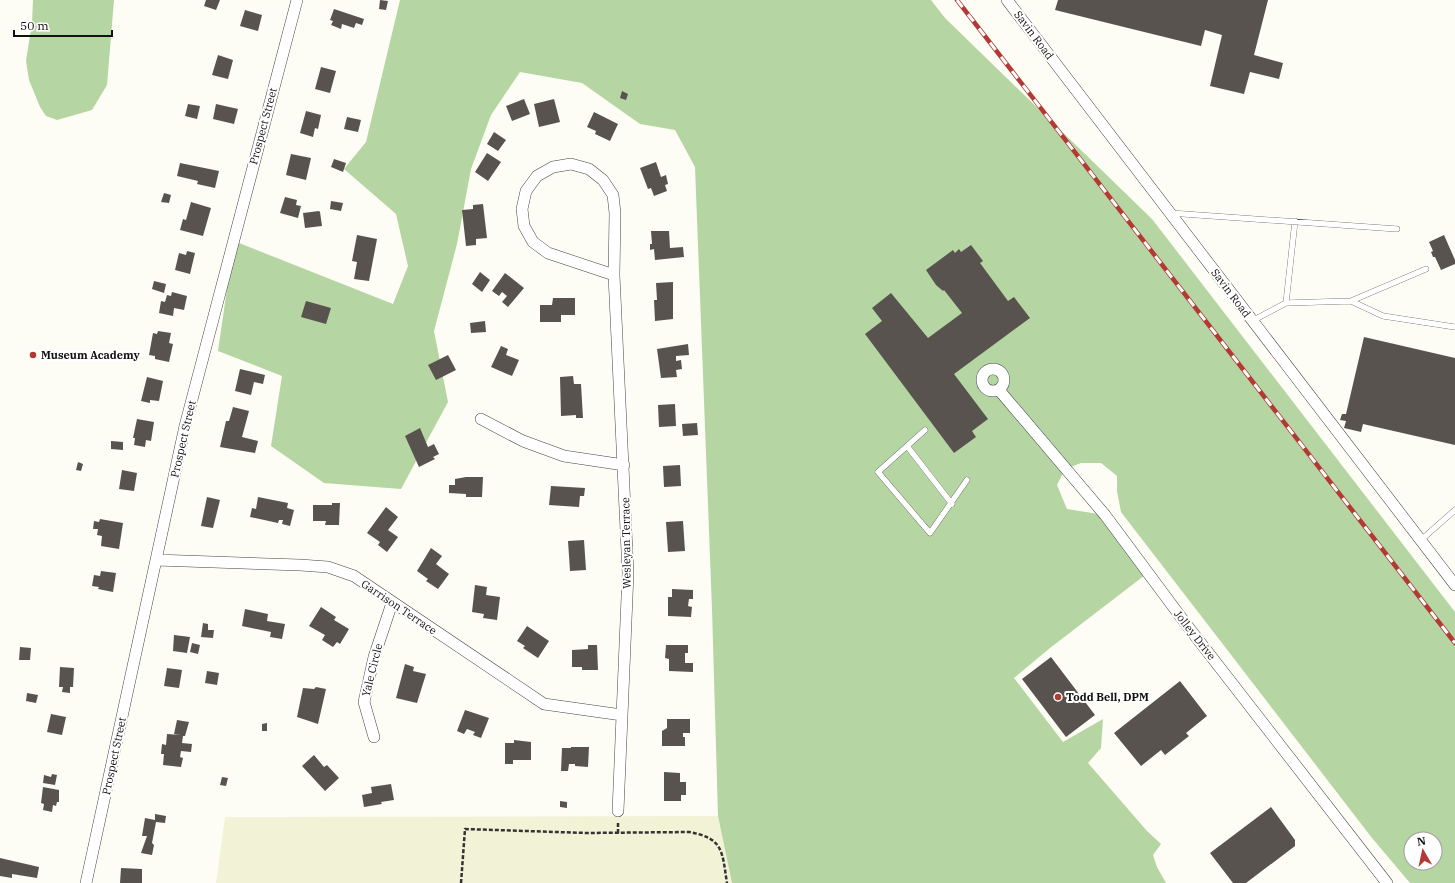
<svg xmlns="http://www.w3.org/2000/svg" width="1455" height="883" viewBox="0 0 1455 883" font-family="'IBM Plex Serif',serif">
  <rect width="100%" height="100%" fill="#fefdf5"/>
  <path fill="#f2f2d7" d="M718 816 732 883H216L225 817Z"/>
  <path fill="#b5d5a2" fill-rule="evenodd" d="M33 0H114L107 85 92 110 57 120 46 116 40 107 29 80 26 61 32 23Z
    M400 0H931L945 18 1152 219 1455 612V883H1410L1372 838 1121 512 1117 491V476L1101 463H1081L1065 469 1057 485 1067 509 1105 515 1149 572 1050 648 1014 678 1063 742 1103 719 1101 748 1088 763 1147 831 1161 844 1153 855 1157 867 1166 883H732L718 816 712 609 695 167 675 130 640 124 582 83 520 72 491 115 471 169 457 244 434 331 448 402 401 489 324 483 271 446 282 376 218 351 234 241 393 304 408 266 396 214 344 169 366 142ZM1411 839H1435V863H1411Z"/>
  <path fill="#58534e" d="M206 0H220L216 10 204 6Z
    M380 0 388 1 386 10 379 9Z
    M1058 0H1268L1254 55 1283 63 1279 79 1250 72 1244 94 1210 86 1222 35 1205 30 1201 46 1055 10Z
    M334 9 364 19 362 25 356 23 354 28 342 24 341 29 331 25 333 21 330 20Z
    M245 10 262 15 258 31 240 26Z
    M218 55 233 60 228 79 212 75Z
    M321 67 336 71 330 93 315 89Z
    M622 91 628 94 626 100 620 98Z
    M524 99 530 114 512 121 506 106Z
    M554 99 560 122 539 127 534 104Z
    M188 104 200 106 197 119 185 116Z
    M216 104 238 109 234 124 213 119Z
    M306 111 321 115 318 129 315 128 313 137 300 133Z
    M594 112 618 124 610 141 595 134 596 131 587 127Z
    M347 117 361 120 358 132 344 129Z
    M494 132 506 140 498 151 487 144Z
    M487 153 501 162 488 181 475 172Z
    M291 154 311 158 306 180 286 175Z
    M334 159 346 163 343 172 331 167Z
    M656 162 661 177 666 175 668 184 665 185 667 191 654 196 651 188 648 189 640 168Z
    M180 163 219 171 215 188 197 184 198 181 177 176Z
    M164 193 171 195 169 203 161 202Z
    M285 197 297 200 296 205 301 206 298 218 280 213Z
    M331 201 343 203 341 211 330 209Z
    M191 202 211 208 203 236 180 230 183 219 186 220Z
    M483 204 487 238 476 239V245L466 246 462 210 473 209V205Z
    M319 211 320 212 322 226 305 228 303 213Z
    M651 231H669L670 248 683 247 684 257 655 260 654 249 650 250V244H652Z
    M357 235 377 239 369 281 354 279 357 262 352 261Z
    M1444 235 1455 260V264L1441 270 1435 257H1433L1431 252 1433 251 1429 242Z
    M971 245 983 261 980 263 1008 301 1014 297 1030 318 954 374 988 419 972 431 976 437 954 453 865 334 882 321 872 308 891 293 928 338 962 313 944 290 943 291 936 285 926 270 953 250 955 253 959 249 961 252Z
    M187 251 195 253 190 274 175 270 179 253 186 255Z
    M480 272 490 280 482 292 472 284Z
    M505 273 524 288 508 307 502 302 507 296 502 292 499 296 492 291Z
    M154 281 166 284 164 293 152 289Z
    M673 282V319L655 321 654 300H657L656 283Z
    M172 292 187 296 184 310 174 308 173 316 159 313 161 301 165 302 167 295 171 296Z
    M553 298H575V315H561V322H540V305H552Z
    M306 301 331 308 326 324 301 317Z
    M485 321 486 332 471 333 470 323Z
    M158 331 171 333 169 343 173 344 169 362 155 359V356L149 355 153 333 157 334Z
    M1364 337 1455 358V445L1363 424 1361 432 1344 428 1346 421 1340 420 1342 414H1346Z
    M688 344 689 355 676 356V361L681 360 682 369 676 370 677 377 661 378 657 349Z
    M501 346 508 349 506 355 519 360 512 376 491 367Z
    M448 355 456 370 436 380 428 365Z
    M240 369 265 375 263 384 254 382 251 395 235 391Z
    M573 376 574 384H581L583 418H576V415L561 416 560 377Z
    M147 377 163 381 159 401 150 400V403L141 401Z
    M675 404 676 426 659 427 658 405Z
    M233 407 249 411 242 437 258 441 255 453 220 447 226 421H229Z
    M137 419 154 422 151 441 146 440 145 447 134 445 135 438H133Z
    M697 423 698 435 683 436 682 424Z
    M420 428 428 447 434 444 439 454 433 457 435 459 419 467 405 436Z
    M111 441 123 442V450L111 449Z
    M78 462 83 464 81 471 76 470Z
    M680 465 681 486 664 487 663 466Z
    M122 470 137 473 134 491 119 489Z
    M466 477H483L482 497H466V494L449 493V485H455V479Z
    M551 486 585 488 584 496H580L579 507 549 505Z
    M207 497 220 500 213 528 201 526Z
    M258 497 288 503 287 508 294 510 290 526 282 524 283 520H279L278 523 250 517 252 508 256 509Z
    M332 503H340L339 525H325L326 521H313V505H332Z
    M386 507 398 517 388 530 398 537 387 552 378 545 380 542 367 533Z
    M100 519 123 523 119 549 101 546 102 536 97 535 98 529H93L94 521 99 522Z
    M683 521 685 551 668 552 666 522Z
    M584 540 586 570 570 571 568 541Z
    M431 548 442 556 436 564 449 574 438 589 426 581 428 579 417 571Z
    M101 571 116 573 113 592 98 589 99 587 92 586 94 575 100 576Z
    M475 585 487 587 486 595 500 597 497 620 483 618 484 614 472 612Z
    M672 589 693 590V599H689L688 606 692 607 691 617 668 616V597H672Z
    M321 607 336 617 334 620 349 629 340 644 337 642 333 647 322 640 325 635 309 626Z
    M245 609 268 614 267 621 285 624 282 639 270 637 271 632 242 626Z
    M203 623 208 624V630H214L213 638 201 637Z
    M527 626 549 641 538 658 523 648 525 646 517 641Z
    M174 635 190 637 187 653 173 651Z
    M192 643 200 645 198 654 190 652Z
    M588 645H597L598 670H582V667H572V650L588 649Z
    M666 645H688V653H685V663H693V672L669 671V659L665 658Z
    M20 647 31 648 30 660H19Z
    M1051 657 1095 715 1066 737 1022 679Z
    M405 664 414 667 413 671 426 674 417 703 396 698Z
    M60 667 74 668 73 687H70V693L62 692 63 687H59Z
    M167 668 182 670 179 688 164 686Z
    M207 671 219 673 217 685 205 683Z
    M1180 681 1207 716 1186 733 1189 736 1165 755 1161 750 1141 766 1114 733Z
    M316 687 326 689 318 724 297 717 303 688 314 689Z
    M27 693 38 695 36 703 26 701Z
    M465 710 489 718 481 738 473 735 475 732 467 729 464 734 457 731Z
    M51 714 66 717 62 735 47 732Z
    M667 719H690V733H683V737H685V746H662V731L667 728Z
    M177 720 189 722 185 736H183L182 743 192 744 191 752 181 751 180 757 183 758 181 767 163 765 164 754H161L162 744 166 745 167 734 181 735 174 734Z
    M267 723V731H262V724Z
    M514 740 531 742V760H513V764H505V743H514Z
    M571 747H589L588 767 575 766V764H569L568 771H561L562 748H571Z
    M314 755 324 767 327 765 339 778 325 791 302 766Z
    M664 772 680 773V782H686V795H681V801H664Z
    M52 774 57 775 55 785 43 783 44 775 51 777Z
    M222 777 228 778 226 786 220 785Z
    M391 784 394 800 381 802 382 804 364 807 362 795 372 793 371 787Z
    M43 787 59 790V802H57L56 806 53 805 52 812 43 810 44 804 41 803Z
    M560 801 567 802V808L560 807Z
    M1271 807 1295 840V846L1246 883H1233L1210 853Z
    M155 814 166 816 165 823 156 822 152 843 154 845 152 855 141 853 147 836H142L145 818 155 820Z
    M0 858 39 867 37 878 12 874V878L0 876Z
    M121 868 142 869V883H120Z"/>
  <g fill="none" stroke-linecap="round" stroke-linejoin="round">
    <defs>
      <path id="lane" d="M1170 213 1397 229
        M1351 301 1383 316 1455 327
        M1286 303 1351 301 1426 269
        M1252 321 1286 303 1295 221
        M925 430 878 472 930 533 967 480
        M907 446 952 504
        M1421 540 1455 510"/>
      <path id="street" d="M1007 0 1455 585
        M614 275 548 253 533 242 524 226 522 209 526 191 537 176 553 167 571 164 589 169 603 180 613 195 615 213 614 275 628 573 618 811
        M982 380a11 11 0 1 1 22 0a11 11 0 1 1-22 0Z
        M999 390 1105 515 1186 624 1387 883
        M481 419 523 441 564 456 624 465
        M156 560 300 565 328 567 354 576 544 704 622 715
        M374 737 364 702 374 657 392 603
        M86 883 185 426 297 0"/>
    </defs>
    <use href="#lane" stroke="#444" stroke-width="6"/>
    <use href="#street" stroke="#444" stroke-width="12"/>
    <path stroke="#333" stroke-width="2.5" stroke-dasharray="4 2" stroke-linecap="butt" d="M618 833V821
      M461 883 465 829 587 833 689 832C724 838 722 852 727 883"/>
    <use href="#lane" stroke="#fff" stroke-width="5.5"/>
    <use href="#street" stroke="#fff" stroke-width="11"/>
    <defs>
      <path id="rail" d="M957 0 1455 643"/>
    </defs>
    <use href="#rail" stroke="#b43935" stroke-width="4.5"/>
    <use href="#rail" stroke="#fff" stroke-width="3" stroke-dasharray="9" stroke-linecap="butt"/>
  </g>
  <g fill="#b43935" stroke="#fff" stroke-width="1.5">
    <circle cx="33" cy="355" r="4"/>
    <circle cx="1058" cy="697" r="4"/>
  </g>
  <g text-anchor="middle" dominant-baseline="central" stroke-width="4" stroke-linejoin="round" paint-order="stroke">
    <g font-size="11" fill="#111" stroke="#fff">
      <text transform="translate(1034 35) rotate(53)">Savin Road</text>
      <text transform="translate(263 126) rotate(-75)">Prospect Street</text>
      <text transform="translate(1231 293) rotate(53)">Savin Road</text>
      <text transform="translate(183 439) rotate(-77)">Prospect Street</text>
      <text transform="translate(626 543) rotate(-91)">Wesleyan Terrace</text>
      <text transform="translate(399 607) rotate(34)">Garrison Terrace</text>
      <text transform="translate(1195 635) rotate(52)">Jolley Drive</text>
      <text transform="translate(372 670) rotate(-76)">Yale Circle</text>
      <text transform="translate(114 756) rotate(-78)">Prospect Street</text>
    </g>
    <g font-size="11" font-weight="bold" fill="#111" stroke="#fff" text-anchor="start">
      <text x="41" y="355">Museum Academy</text>
      <text x="1066" y="697">Todd Bell, DPM</text>
    </g>
  </g>
  <g transform="translate(1423 851) rotate(351)"><circle r="19" fill="#ffffff" stroke="#a0a0a0"/>
  <path d="M0-3L7 15L0 10L-7 15Z" fill="#b43935"/>
  <text y="-6" font-size="11" font-weight="bold" text-anchor="middle" fill="#111111">N</text>
  </g>
  <path d="M14 30v6h98v-6" fill="none" stroke="#111111" stroke-width="2"/>
  <text x="20" y="30" font-size="12" fill="#111111" stroke="#ffffff" stroke-width="3" paint-order="stroke">50 m</text>
</svg>
